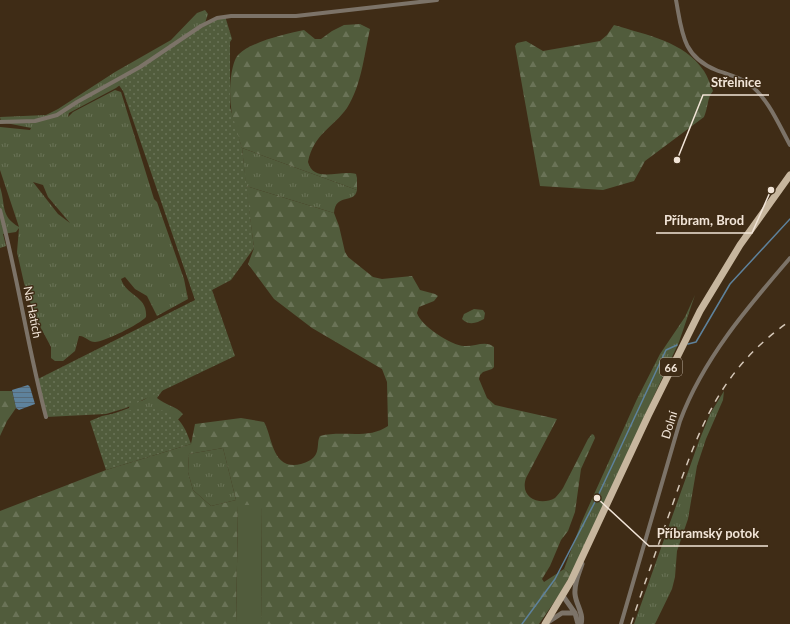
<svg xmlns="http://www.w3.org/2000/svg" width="790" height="624" viewBox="0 0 790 624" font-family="Lato,sans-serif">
  <defs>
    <pattern id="grass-tufts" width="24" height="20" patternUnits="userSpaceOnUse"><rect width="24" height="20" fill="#515c3c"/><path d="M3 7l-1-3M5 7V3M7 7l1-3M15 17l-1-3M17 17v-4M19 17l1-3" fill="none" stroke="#6a7357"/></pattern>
    <pattern id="forest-firs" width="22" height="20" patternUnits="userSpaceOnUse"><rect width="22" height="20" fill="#515c3c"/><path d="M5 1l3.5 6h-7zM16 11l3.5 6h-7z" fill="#6a7357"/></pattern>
    <pattern id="park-dots" width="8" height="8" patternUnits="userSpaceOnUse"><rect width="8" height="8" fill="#515c3c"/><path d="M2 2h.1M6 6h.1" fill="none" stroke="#6a7357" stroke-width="1.8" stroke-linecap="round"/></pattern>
    <pattern id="water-rules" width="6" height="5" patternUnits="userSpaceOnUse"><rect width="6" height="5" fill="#5e829c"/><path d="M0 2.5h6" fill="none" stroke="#566a78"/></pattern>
  </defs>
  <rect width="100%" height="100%" fill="#3f2c16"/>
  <path fill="url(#grass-tufts)" fill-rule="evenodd" d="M205 10 208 14 203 29 140 70 116 88 69 113 68 117 73 112 115 90 121 92 154 199 157 202 184 279 188 299 157 316 147 296 135 289 125 277 121 279C126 296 148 296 146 317 140 324 104 342 95 342 89 342 84 335 79 336L75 351 63 361H55L51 358V347L35 317 24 283 17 252 19 228 16 232 3 234 6 246 0 248V187C6 205 0 216 19 227L0 170V127L30 130 31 128 1 122 0 117 46 115 58 109 115 72 171 40 197 13ZM33 182 43 185 48 197 70 223 58 214Z
    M242 148 357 190C354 205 336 192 334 213L246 186Z
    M695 295 679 342 571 574 564 569 582 521 637 399 660 354 685 317Z
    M165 387 157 398C165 405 176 406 183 414L176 422 107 416 129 408 130 402C141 403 150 399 153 388Z
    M724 391 723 400 706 439 697 466 688 519 677 551 675 577 672 589 655 624H634L699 441 710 414Z
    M223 448 236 500 211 506 193 490 188 472 189 454Z"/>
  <path fill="url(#forest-firs)" fill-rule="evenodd" d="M360 24 370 29C364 55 362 84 347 108 333 128 314 133 308 162 314 184 341 169 356 174L357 178V190L242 148C238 135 232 121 231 107 229 95 230 62 239 54 251 42 288 33 304 30L315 39H321L332 31 344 25Z
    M614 25C646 35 684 41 704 71 708 77 710 84 713 91 707 98 708 108 704 117L645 161 634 181 603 190 540 186 515 46 517 43 526 41 543 51 600 41 607 35Z
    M246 186 334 213 339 226 345 252 348 257 373 277 382 279 412 276 420 290 435 294 438 296 434 301 419 307 417 313C420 325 452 346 464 346 474 347 486 340 494 347V367L492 369 483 372 480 375 479 379 487 398 495 405 557 419 526 478C519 499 541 506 555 498 558 495 561 491 563 488L588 439 592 434 594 435 595 438 581 469 575 512 568 531 561 540 550 566 542 579 544 582 564 569 571 574 559 595 539 624H261L262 505H238L236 624H0V511L106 470 191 444 195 424 241 418 264 422C273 438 272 471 301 464 307 462 313 460 316 454 319 448 317 441 320 436 343 430 368 440 388 426L387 382 382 369 312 328 274 299 248 264 254 248ZM223 448 236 500 211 506 193 490 188 472 189 454Z
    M474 309 483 310 485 313 484 319C477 323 469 326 462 319L464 314Z
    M0 391H12L16 408 7 421 0 436Z"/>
  <path fill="url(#park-dots)" d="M225 16 232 39 230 42V107L242 148 254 248 231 280 212 290 235 356 126 408 106 414 46 417 36 380 195 300 123 91 116 81 201 26Z
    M142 408C171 409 182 416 191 444L106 470 90 421 102 416Z"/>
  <path fill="#515c3c" d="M238 505H262L261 624H236Z"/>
  <path fill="url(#water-rules)" d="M28 385 30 387 35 404 19 410 16 408 12 390Z"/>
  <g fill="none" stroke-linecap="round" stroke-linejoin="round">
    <path stroke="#5e829c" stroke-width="1.5" d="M688 344 696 342 730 284 790 219
      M522 624 555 579 597 498 666 350 677 345"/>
    <path stroke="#7c7368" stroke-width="4" d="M676 0C682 32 682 56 716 70 726 74 740 77 749 84 768 98 779 125 790 145
      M0 122 35 121 57 115 77 102 140 67 201 26 217 18 231 16H296L437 0
      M0 210C18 278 28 349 46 417
      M621 624 680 421C703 359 747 308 790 258"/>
    <path stroke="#7c7368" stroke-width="5" d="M563 596 575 613 578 624
      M548 622 562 613H575
      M581 624C584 613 576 605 575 594 574 583 579 573 582 564"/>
    <path stroke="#c7b69e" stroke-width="7" d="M545 624 571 581 648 416 700 311 740 245 790 175"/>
    <path stroke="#d5c8b9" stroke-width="1.5" stroke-dasharray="7 7" stroke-linecap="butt" d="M631 624C644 585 658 546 672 506 699 429 719 370 790 321"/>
  </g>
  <g text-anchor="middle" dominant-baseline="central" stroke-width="3" stroke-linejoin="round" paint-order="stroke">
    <rect fill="#3f2c16" stroke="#bcae9e" stroke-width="1" x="660" y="358" width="22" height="18" rx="3"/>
    <g font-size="11" font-weight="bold" fill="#f2e5d8">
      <text x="671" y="367">66</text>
    </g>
    <g font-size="12" fill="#f2e5d8" stroke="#3f2c16">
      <text transform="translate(33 312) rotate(79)">Na Hatích</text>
      <text transform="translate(669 425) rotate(-73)">Dolní</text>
    </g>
  </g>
  <path fill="none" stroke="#f2e5d8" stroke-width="1.5" d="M677 160L703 95H769M771 190L752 233H656M597 498L649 546H768"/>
  <g fill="#f2e5d8" stroke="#3f2c16" stroke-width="1.5">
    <circle cx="677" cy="160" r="4"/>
    <circle cx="771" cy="190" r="4"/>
    <circle cx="597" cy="498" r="4"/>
  </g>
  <g font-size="13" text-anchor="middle" font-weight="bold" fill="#f2e5d8" stroke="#3f2c16" stroke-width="3" stroke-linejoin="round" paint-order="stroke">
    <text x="736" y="87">Střelnice</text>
    <text x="704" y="225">Příbram, Brod</text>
    <text x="708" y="538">Příbramský potok</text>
  </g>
</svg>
